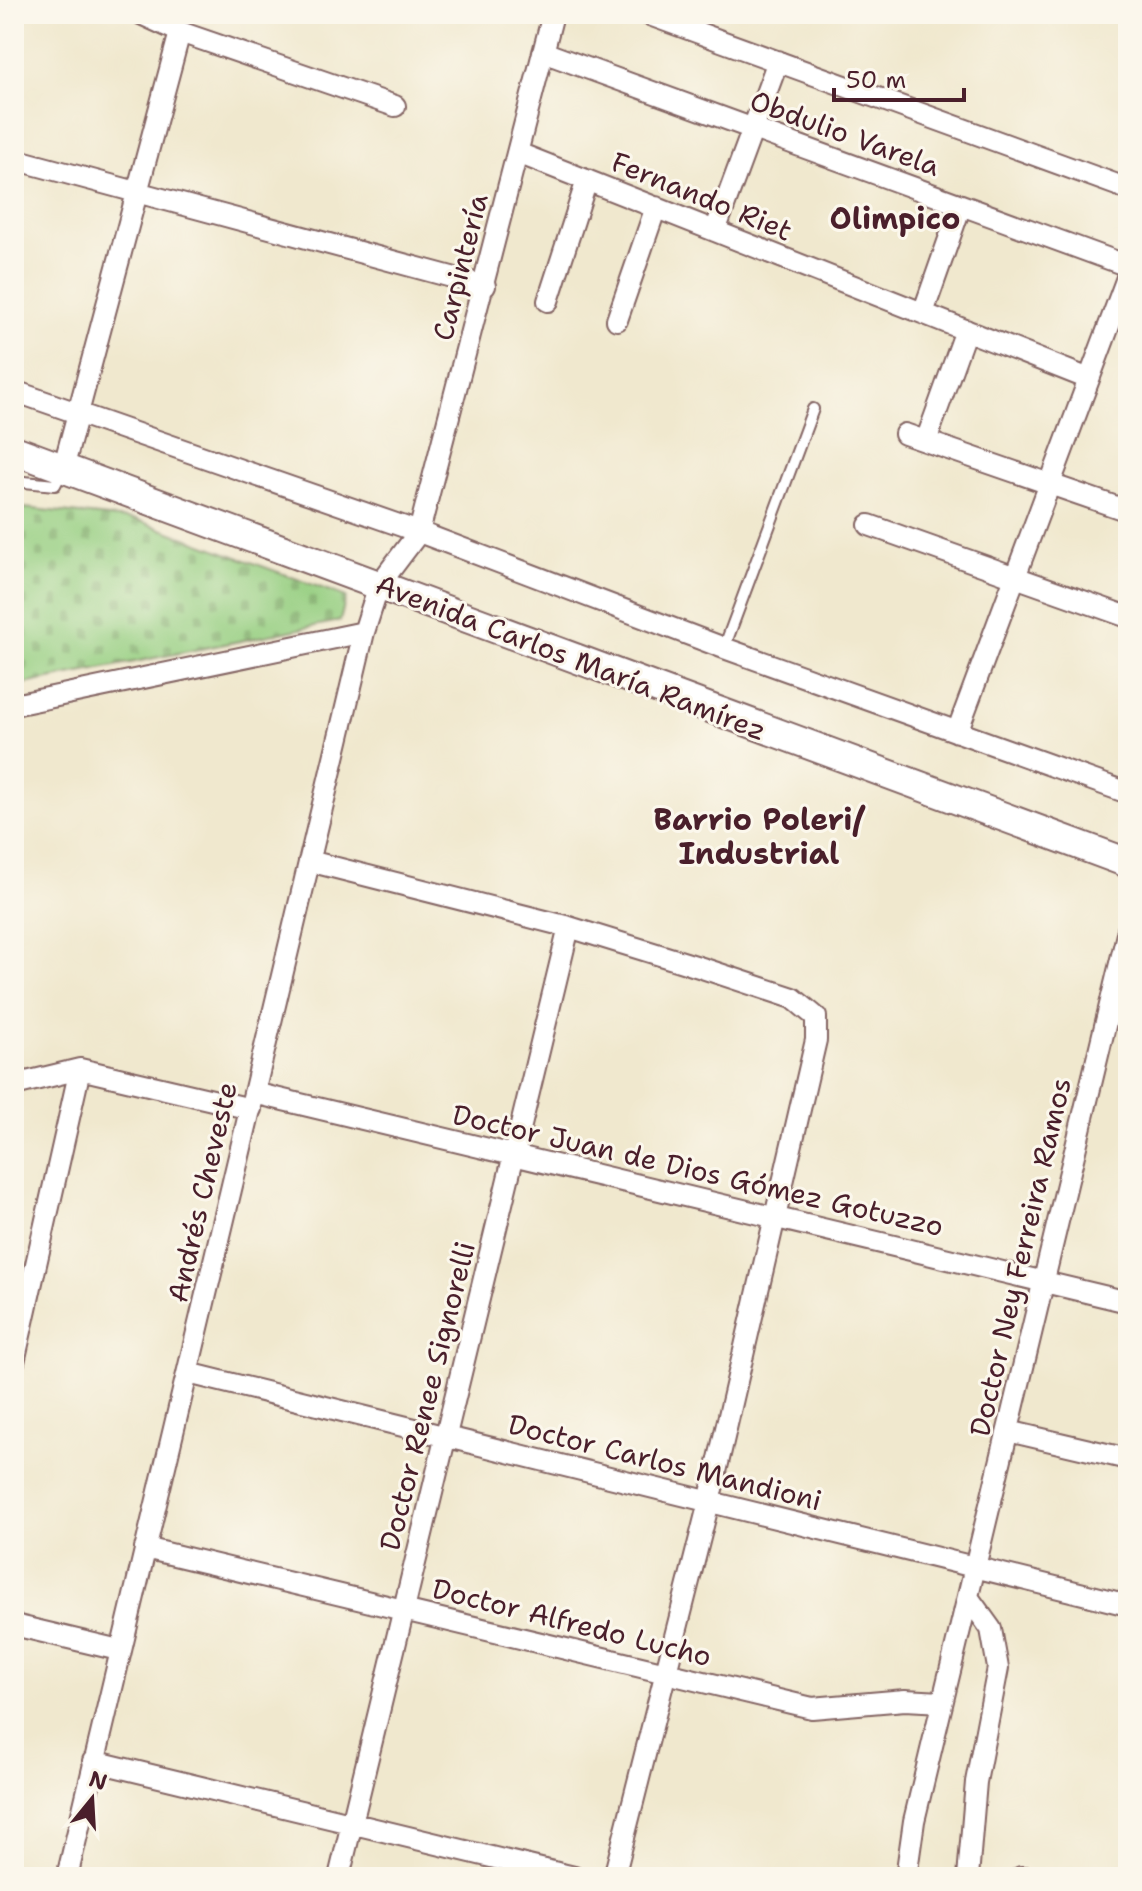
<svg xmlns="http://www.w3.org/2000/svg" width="1142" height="1891" viewBox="0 0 1142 1891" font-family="'Shantell Sans',sans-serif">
  <defs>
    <pattern id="cemetery-stones" width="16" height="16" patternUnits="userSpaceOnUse" patternTransform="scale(2)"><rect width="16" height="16" fill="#97cf82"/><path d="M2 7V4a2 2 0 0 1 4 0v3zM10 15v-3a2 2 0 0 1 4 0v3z" fill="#84b170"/></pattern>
  </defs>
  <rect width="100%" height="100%" fill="#fbf7ec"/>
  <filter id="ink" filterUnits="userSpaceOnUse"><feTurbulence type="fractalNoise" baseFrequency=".0125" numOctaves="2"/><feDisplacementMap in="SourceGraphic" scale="16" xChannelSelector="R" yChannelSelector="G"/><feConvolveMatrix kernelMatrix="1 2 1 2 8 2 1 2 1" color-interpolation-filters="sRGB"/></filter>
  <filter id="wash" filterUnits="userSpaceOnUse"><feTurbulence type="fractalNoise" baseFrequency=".006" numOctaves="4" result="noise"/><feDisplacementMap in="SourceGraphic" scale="32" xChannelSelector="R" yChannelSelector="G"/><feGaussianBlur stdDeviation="1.8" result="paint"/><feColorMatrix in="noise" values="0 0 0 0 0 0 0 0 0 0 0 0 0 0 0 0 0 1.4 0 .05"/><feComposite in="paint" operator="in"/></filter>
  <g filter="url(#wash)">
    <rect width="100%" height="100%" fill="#f0e8ce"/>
    <path fill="url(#cemetery-stones)" stroke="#707756" stroke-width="2" d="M14 507 137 520 346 597 340 621 14 686Z"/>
  </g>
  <g filter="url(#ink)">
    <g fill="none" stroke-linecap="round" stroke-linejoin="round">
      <defs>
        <path id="lane" d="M14 481 55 485 63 470
          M724 648 813 409"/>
        <path id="street" d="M141 14 180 32 395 106
          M647 14 1128 189
          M543 52 1128 266
          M518 153 1089 379
          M14 159 485 286
          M715 231 778 61
          M548 301 587 180
          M923 313 961 205
          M617 320 656 207
          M14 391 419 532 724 648 1128 793
          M905 434 1128 511
          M926 441 966 330
          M63 469 180 32
          M869 525 1128 617
          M14 705 364 632
          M957 732 1128 275
          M309 861 569 927 702 968 793 998 816 1017V1040L709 1502 614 1877
          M14 1085 80 1069 251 1109
          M254 1093 1128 1302
          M14 1362 80 1069
          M188 1373 1128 1605
          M1008 1431 1128 1459
          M145 1548 812 1708 905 1700 942 1702
          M968 1597 991 1629 998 1668 976 1782 968 1877
          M14 1625 119 1650
          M93 1761 574 1877
          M67 1877 364 632 379 585 419 532 553 14
          M339 1877 569 927
          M906 1877 914 1821 1128 930
          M1021 1877H1025"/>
        <path id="secondary" d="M14 450 1128 863"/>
      </defs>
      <use href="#lane" stroke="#846564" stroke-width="14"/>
      <use href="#street" stroke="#846564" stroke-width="24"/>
      <use href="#secondary" stroke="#846564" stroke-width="32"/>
      <use href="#lane" stroke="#fff" stroke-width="10"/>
      <use href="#street" stroke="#fff" stroke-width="20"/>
      <use href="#secondary" stroke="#fff" stroke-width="28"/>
    </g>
  </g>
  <g text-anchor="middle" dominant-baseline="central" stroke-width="6" stroke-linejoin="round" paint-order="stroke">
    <g font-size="28" fill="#4a1f2b" stroke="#fbf7ec">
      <text transform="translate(845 133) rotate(20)">Obdulio Varela</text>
      <text transform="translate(702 196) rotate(22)">Fernando Riet</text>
      <text transform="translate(460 267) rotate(-76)">Carpintería</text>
      <text transform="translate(571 657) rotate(21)">Avenida Carlos María Ramírez</text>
      <text transform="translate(698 1170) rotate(13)">Doctor Juan de Dios Gómez Gotuzzo</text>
      <text transform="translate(202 1192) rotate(-77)">Andrés Cheveste</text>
      <text transform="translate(1020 1257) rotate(-77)">Doctor Ney Ferreira Ramos</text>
      <text transform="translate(427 1396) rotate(-76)">Doctor Renee Signorelli</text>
      <text transform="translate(665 1462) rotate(14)">Doctor Carlos Mandioni</text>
      <text transform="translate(572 1622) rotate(14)">Doctor Alfredo Lucho</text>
    </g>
    <g font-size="30" font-weight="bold" fill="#4a1f2b" stroke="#fbf7ec">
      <text x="895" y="218">Olimpico</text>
      <text x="759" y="819">Barrio Poleri/<tspan x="759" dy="34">Industrial</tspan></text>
    </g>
  </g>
  <rect width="1142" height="1891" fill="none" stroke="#fbf7ec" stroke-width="48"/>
  <g transform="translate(92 1799) rotate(18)" stroke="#fbf7ec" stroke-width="6" paint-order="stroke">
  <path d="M0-6L14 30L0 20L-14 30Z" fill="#4a1f2b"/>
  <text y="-12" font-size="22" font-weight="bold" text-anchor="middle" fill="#4a1f2b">N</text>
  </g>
  <path d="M834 88v12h130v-12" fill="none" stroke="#4a1f2b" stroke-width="4"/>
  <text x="846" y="88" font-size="24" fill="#4a1f2b" stroke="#fbf7ec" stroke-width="6" paint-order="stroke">50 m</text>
</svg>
